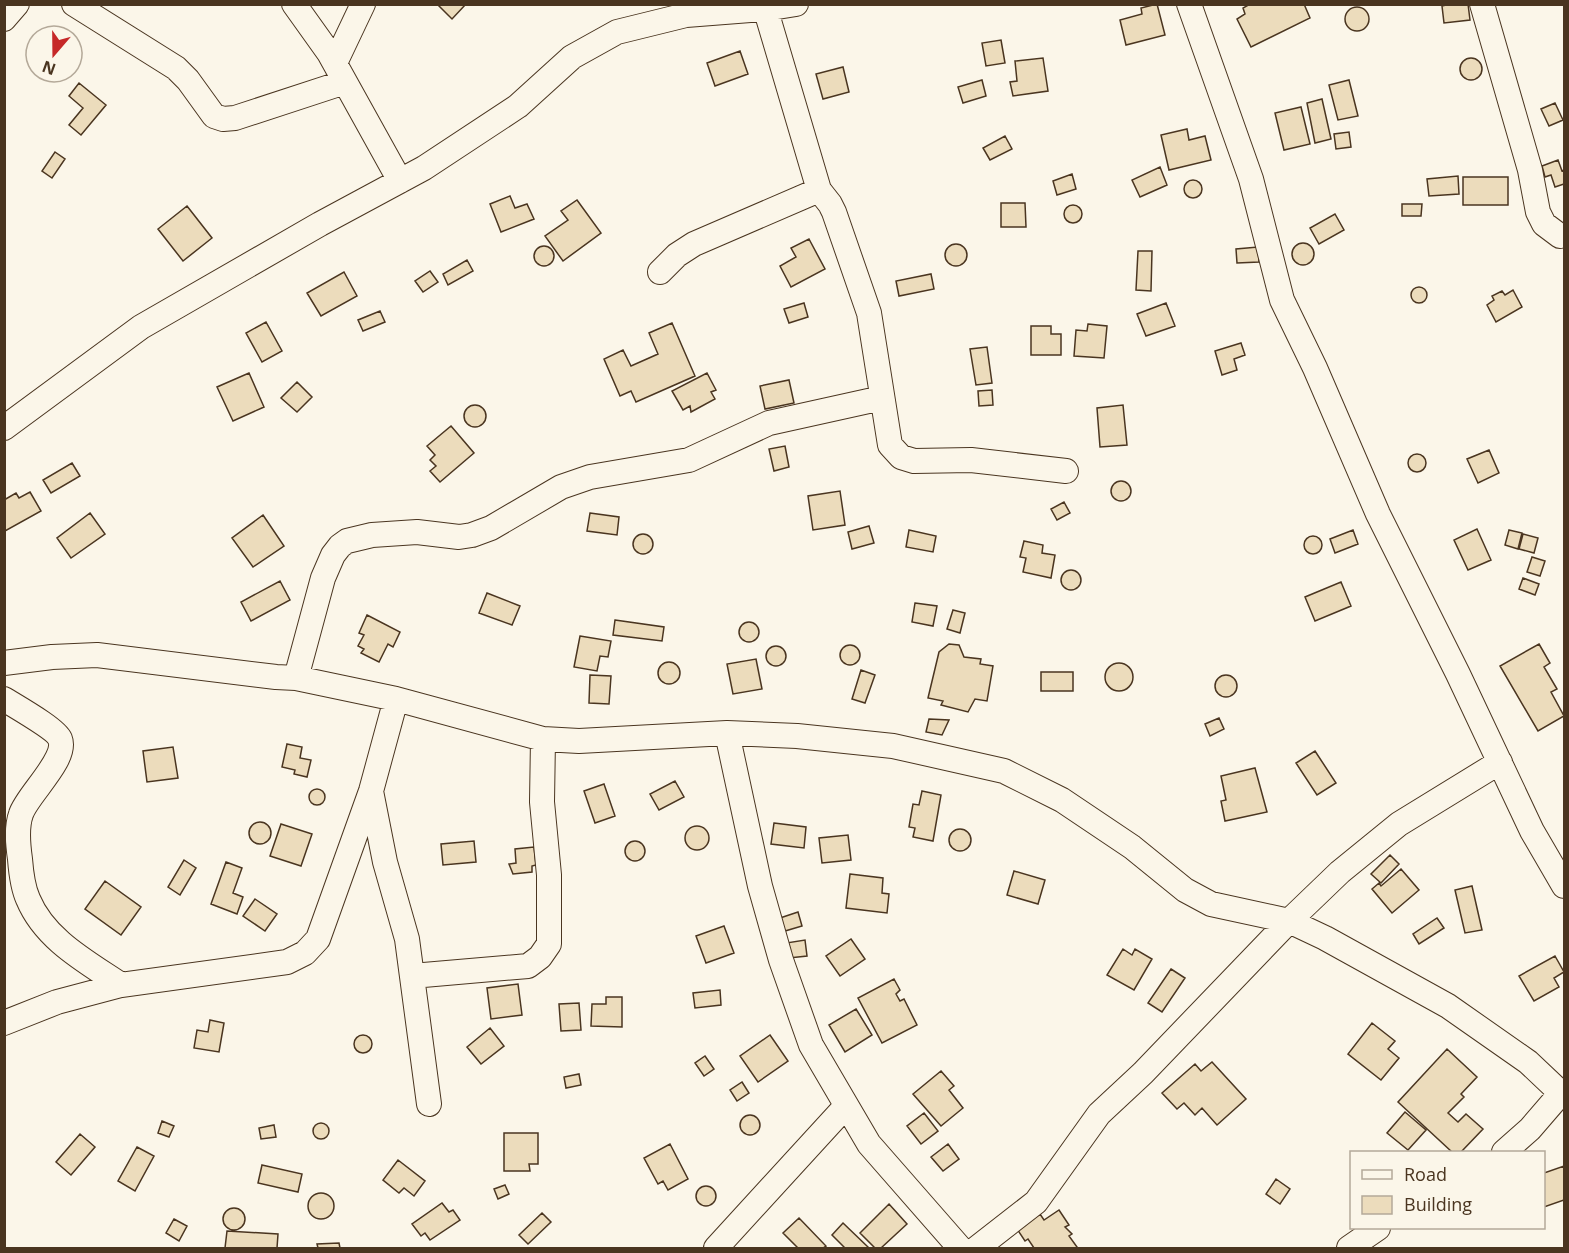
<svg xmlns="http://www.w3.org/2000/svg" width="1569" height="1253" viewBox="0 0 1569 1253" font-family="'Open Sans',sans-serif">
  <rect width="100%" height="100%" fill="#fbf6e9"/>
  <path fill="#ecdcbc" stroke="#4a3520" stroke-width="1.5" d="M437 4H466L452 19Z
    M1157 4 1165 35 1126 45 1120 20 1142 14 1141 8Z
    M1250 4H1304L1310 18 1251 47 1237 19 1245 14 1243 8Z
    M1450 4H1468L1470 20 1444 23 1442 6Z
    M1345 19a12 12 0 1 1 24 0a12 12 0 1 1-24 0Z
    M1001 40 1005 63 986 66 982 43Z
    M740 51 748 74 715 86 707 63Z
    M1043 58 1048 91 1013 96 1010 82 1017 81 1015 61Z
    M1460 69a11 11 0 1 1 22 0a11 11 0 1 1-22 0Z
    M843 67 849 92 823 99 816 74Z
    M982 80 986 96 963 103 958 87Z
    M1349 80 1358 116 1338 120 1329 85Z
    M79 83 106 105 81 135 69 125 83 108 69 96Z
    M1322 99 1331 139 1315 143 1307 103Z
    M1555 103 1563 120 1549 126 1541 109Z
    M1301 107 1310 144 1284 150 1275 113Z
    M1187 129 1189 140 1205 136 1211 160 1169 170 1161 135Z
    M1349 132 1351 147 1336 149 1334 134Z
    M1005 136 1012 149 990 160 983 148Z
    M55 152 65 159 52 178 42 171Z
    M1558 160 1562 171 1564 170V184L1555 187 1551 175 1545 177 1542 166Z
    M1160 167 1167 185 1140 197 1132 180Z
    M1072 174 1076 189 1057 195 1053 181Z
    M1458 176 1459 194 1429 196 1427 179Z
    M1463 177H1508V205H1463Z
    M1184 189a9 9 0 1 1 18 0a9 9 0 1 1-18 0Z
    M510 196 515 208 527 204 534 219 501 232 490 204Z
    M577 200 601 233 563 261 545 236 568 220 561 211Z
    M1001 203H1025L1026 227H1001Z
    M1402 204H1422L1421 216H1402Z
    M1064 214a9 9 0 1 1 18 0a9 9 0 1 1-18 0Z
    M187 206 212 238 183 261 158 229Z
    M1335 214 1344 230 1319 244 1310 228Z
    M809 239 825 269 791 287 780 266 796 257 791 248Z
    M1292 254a11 11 0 1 1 22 0a11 11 0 1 1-22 0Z
    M945 255a11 11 0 1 1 22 0a11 11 0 1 1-22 0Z
    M534 256a10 10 0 1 1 20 0a10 10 0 1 1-20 0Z
    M1258 247 1259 262 1237 263 1236 249Z
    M1138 251H1152L1151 291 1136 290Z
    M467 260 473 271 448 285 443 274Z
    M430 271 438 282 423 292 415 281Z
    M344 272 357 296 321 316 307 293Z
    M931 274 934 289 899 296 896 281Z
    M1411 295a8 8 0 1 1 16 0a8 8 0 1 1-16 0Z
    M1513 290 1522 307 1496 322 1487 305 1494 300 1492 296 1502 291 1505 295Z
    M804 303 808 317 789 323 784 309Z
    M1166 303 1175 326 1146 336 1137 314Z
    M380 311 385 322 363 331 358 320Z
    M266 322 282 351 262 362 246 333Z
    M672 323 695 376 636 402 631 391 620 396 604 359 623 350 631 366 658 354 649 333Z
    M1088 324 1107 326 1104 358 1074 356 1076 330 1087 331Z
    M1031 326H1051V334H1061V355H1031Z
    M1241 343 1245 355 1234 359 1237 370 1222 375 1215 351Z
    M987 347 992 383 976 385 970 349Z
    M249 373 264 407 233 421 217 387Z
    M707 373 716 390 711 392 715 399 691 412 690 406 683 410 672 391Z
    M789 380 794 403 765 409 760 386Z
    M297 382 312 397 297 412 281 398Z
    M992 390 993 405 979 406 978 391Z
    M464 416a11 11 0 1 1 22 0a11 11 0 1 1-22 0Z
    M1123 405 1127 445 1100 447 1097 408Z
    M451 426 474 453 440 482 430 471 436 466 430 460 435 455 427 446Z
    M785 446 789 467 774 471 769 449Z
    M1489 450 1499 473 1478 483 1467 459Z
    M1408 463a9 9 0 1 1 18 0a9 9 0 1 1-18 0Z
    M72 463 80 476 51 493 43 480Z
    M1111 491a10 10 0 1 1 20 0a10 10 0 1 1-20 0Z
    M840 491 845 525 813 530 808 496Z
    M30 492 41 511 5 531 4 500 16 493 19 498Z
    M1064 502 1070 513 1057 520 1051 509Z
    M90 513 105 534 71 558 57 538Z
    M590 513 619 517 617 535 587 531Z
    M263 515 284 546 253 567 232 538Z
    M869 526 874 543 852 549 848 532Z
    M1477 529 1491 560 1468 570 1454 540Z
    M909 530 936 536 933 552 906 547Z
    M1353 530 1358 544 1335 553 1330 539Z
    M1509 530 1522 533 1518 549 1505 545Z
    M633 544a10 10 0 1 1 20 0a10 10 0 1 1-20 0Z
    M1523 534 1538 538 1534 553 1519 549Z
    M1304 545a9 9 0 1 1 18 0a9 9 0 1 1-18 0Z
    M1024 541 1043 545 1042 553 1055 555 1051 578 1023 572 1026 558 1020 557Z
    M1532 557 1545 561 1540 576 1527 572Z
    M1061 580a10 10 0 1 1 20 0a10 10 0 1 1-20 0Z
    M1523 578 1539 584 1535 595 1519 589Z
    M280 581 290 600 251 621 241 602Z
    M1341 582 1351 606 1315 621 1305 597Z
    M487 593 520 606 512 625 479 613Z
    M915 603 937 606 933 626 912 622Z
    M953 610 965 613 960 633 947 629Z
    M367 615 400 632 393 647 388 644 379 662 361 653 364 649 358 646 364 635 359 633Z
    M615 620 664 627 662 641 613 635Z
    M739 632a10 10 0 1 1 20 0a10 10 0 1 1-20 0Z
    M580 636 611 641 608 657 600 656 597 671 574 667Z
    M949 644 959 645 964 657 981 659 980 664 993 666 987 701 975 699 968 712 941 705 943 701 928 698 939 652Z
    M1539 644 1550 663 1544 667 1557 689 1551 692 1564 716 1538 731 1500 666Z
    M840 655a10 10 0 1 1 20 0a10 10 0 1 1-20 0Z
    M766 656a10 10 0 1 1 20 0a10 10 0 1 1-20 0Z
    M756 659 762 689 733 694 727 664Z
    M658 673a11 11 0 1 1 22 0a11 11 0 1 1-22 0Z
    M1105 677a14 14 0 1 1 28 0a14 14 0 1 1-28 0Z
    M861 670 875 675 865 703 852 699Z
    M1041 672H1073V691H1041Z
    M590 675 611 676 609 704 589 703Z
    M1215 686a11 11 0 1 1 22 0a11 11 0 1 1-22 0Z
    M1219 718 1224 729 1210 736 1205 724Z
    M929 719 949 720 942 735 926 732Z
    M287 744 302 747 300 758 311 760 307 777 294 774 295 770 282 767Z
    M173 747 178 778 147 782 143 751Z
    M1315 751 1336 783 1317 795 1296 763Z
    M1255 768 1267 812 1225 821 1221 801 1226 800 1221 776Z
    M675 781 684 797 659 810 650 794Z
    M604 784 615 816 595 823 584 791Z
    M309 797a8 8 0 1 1 16 0a8 8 0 1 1-16 0Z
    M922 791 941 795 933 841 913 837 915 828 909 827 913 804 919 805Z
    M249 833a11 11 0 1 1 22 0a11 11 0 1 1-22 0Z
    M774 823 806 827 804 848 771 844Z
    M281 824 312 834 301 866 270 856Z
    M685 838a12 12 0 1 1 24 0a12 12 0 1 1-24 0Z
    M949 840a11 11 0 1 1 22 0a11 11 0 1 1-22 0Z
    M848 835 851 860 822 863 819 838Z
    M625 851a10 10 0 1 1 20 0a10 10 0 1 1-20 0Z
    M474 841 476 862 443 865 441 844Z
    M534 847 536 865 532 866V872L513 874 509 864 516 863 515 849Z
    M1390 855 1399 864 1381 883 1371 874Z
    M184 860 196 868 180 895 168 887Z
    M226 862 242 868 233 893 243 897 237 914 211 904Z
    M1401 869 1419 890 1392 913 1372 889 1379 883 1381 886Z
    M1014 871 1045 880 1038 904 1007 895Z
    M850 874 883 878 882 893 889 894 887 913 846 908Z
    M105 881 141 907 121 935 85 909Z
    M1472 886 1482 930 1465 933 1455 890Z
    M255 899 277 914 265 931 243 916Z
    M798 912 802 926 785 931 780 918Z
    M1437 918 1444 928 1419 944 1413 934Z
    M724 926 734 953 706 963 696 936Z
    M851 939 865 959 840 976 826 956Z
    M805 940 807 956 789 958 786 943Z
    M1123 949 1132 955 1135 949 1152 959 1134 990 1107 975Z
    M1555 956 1564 972 1554 978 1559 987 1534 1001 1519 976Z
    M1171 969 1185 978 1162 1012 1148 1003Z
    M894 979 900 990 896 994 900 1001 904 999 917 1025 882 1043 858 998Z
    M518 984 522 1015 491 1019 487 988Z
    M720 990 721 1005 695 1008 693 993Z
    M606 997H622V1027L591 1026 592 1004H606Z
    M579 1003 581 1030 561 1031 559 1004Z
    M856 1009 872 1035 845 1052 829 1025Z
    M210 1020 224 1023 219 1052 194 1048 197 1030 208 1032Z
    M1372 1023 1395 1041 1388 1049 1399 1058 1381 1080 1348 1054Z
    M490 1028 504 1046 481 1064 467 1047Z
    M770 1035 788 1061 758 1082 740 1056Z
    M354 1044a9 9 0 1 1 18 0a9 9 0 1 1-18 0Z
    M1447 1049 1477 1077 1461 1094 1464 1097 1448 1113 1458 1122 1466 1114 1483 1129 1461 1152H1452L1398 1102Z
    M705 1056 714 1069 704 1076 695 1063Z
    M1212 1062 1246 1099 1217 1125 1202 1108 1195 1115 1184 1103 1177 1109 1162 1093 1195 1064 1201 1071Z
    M941 1071 954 1086 949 1090 963 1108 941 1126 913 1094Z
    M579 1074 581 1085 566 1088 564 1077Z
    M742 1082 749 1093 737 1101 730 1090Z
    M1405 1112 1426 1130 1408 1150 1387 1133Z
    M924 1113 938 1131 921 1144 907 1126Z
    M740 1125a10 10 0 1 1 20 0a10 10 0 1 1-20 0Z
    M162 1121 174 1126 169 1137 158 1133Z
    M313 1131a8 8 0 1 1 16 0a8 8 0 1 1-16 0Z
    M274 1125 276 1137 261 1139 259 1128Z
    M504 1133H538V1164H529L530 1171H504Z
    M80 1134 95 1147 71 1175 56 1162Z
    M670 1144 688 1179 668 1190 663 1181 658 1184 644 1158Z
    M948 1144 959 1159 943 1171 931 1157Z
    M137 1147 154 1156 135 1191 118 1181Z
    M398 1160 425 1181 414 1196 404 1188 399 1193 383 1180Z
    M262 1165 302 1174 298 1192 258 1183Z
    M1564 1166V1200L1544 1207V1173Z
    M1276 1179 1290 1189 1280 1204 1266 1194Z
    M505 1185 509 1194 498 1199 494 1189Z
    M696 1196a10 10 0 1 1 20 0a10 10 0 1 1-20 0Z
    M308 1206a13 13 0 1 1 26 0a13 13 0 1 1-26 0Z
    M442 1203 449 1212 453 1210 460 1220 430 1240 425 1233 421 1236 412 1224Z
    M889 1204 907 1224 881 1248H875L860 1233Z
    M223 1219a11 11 0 1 1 22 0a11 11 0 1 1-22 0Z
    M1059 1210 1069 1225 1065 1227 1072 1234 1069 1236 1077 1247 1075 1248H1034L1028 1239 1025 1241 1017 1229 1040 1214 1044 1220Z
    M542 1213 551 1222 528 1244 519 1235Z
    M799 1218 826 1246 823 1248H798L783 1233Z
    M174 1219 187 1226 179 1241 166 1233Z
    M843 1223 869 1248H845L832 1235Z
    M227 1231 278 1234 277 1248H225Z
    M339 1243 340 1248H318L317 1244Z"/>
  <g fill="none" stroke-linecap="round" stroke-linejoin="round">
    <defs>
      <path id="minor" d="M74 4 176 68 188 80 214 116 223 119 235 118 345 82
        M294 4 329 53 400 181
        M764 4 819 190 830 204 834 212 869 313 890 445 901 457 914 461 971 460 1066 471
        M1189 4 1251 179 1282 300 1315 368 1378 514 1458 674 1532 831 1564 886
        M1482 4 1530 170 1538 212 1544 224 1560 236
        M4 19 17 4
        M335 63 363 4
        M660 272 677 255 694 244 819 190
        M4 428 141 327 320 224 424 168 518 106 572 57 617 32 686 15 765 9 796 4
        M4 663 52 657 97 655 276 677 296 678 396 699 543 739 579 741 727 733 797 736 893 746 1004 771 1062 800 1132 847 1185 890 1211 904 1289 921 1325 938 1448 1006 1528 1062 1564 1096
        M296 678 323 578 333 555 340 546 347 541 372 535 417 532 459 537 472 535 491 528 561 487 590 477 689 460 769 423 882 398
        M4 699C15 706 56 729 60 739 68 759 27 795 21 814 16 828 18 845 20 859 21 872 23 888 28 899 45 940 87 962 121 985
        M727 733 760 886 781 960 811 1045 869 1144 960 1248
        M371 791 385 862 407 939 429 1104
        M412 976 528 966 540 957 549 944V875L542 802 543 739
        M4 1023 57 1002 121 985 287 962 305 953 318 939 371 791 396 699
        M1504 1152 1530 1129 1561 1093
        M716 1248 846 1106
        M977 1248 1036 1202 1099 1114 1143 1073 1289 921 1340 872 1399 824 1500 762
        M1349 1248 1378 1228"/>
    </defs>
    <use href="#minor" stroke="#4a3520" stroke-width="26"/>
    <use href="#minor" stroke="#fbf6e9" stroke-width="24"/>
  </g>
  <rect width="1569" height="1253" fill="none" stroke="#4a3520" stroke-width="12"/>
  <rect x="1350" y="1151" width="195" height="78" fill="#fbf6e9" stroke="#b4a999" stroke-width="1.5"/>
  <rect x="1362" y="1170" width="30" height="9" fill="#fbf6e9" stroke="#b4a999" stroke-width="1.5"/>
  <text x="1404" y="1181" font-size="18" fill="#4a3520">Road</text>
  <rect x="1362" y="1196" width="30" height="18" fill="#ecdcbc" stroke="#b4a999" stroke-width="1.5"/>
  <text x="1404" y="1211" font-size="18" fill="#4a3520">Building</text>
  <g transform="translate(54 54) rotate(200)"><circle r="28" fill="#fbf6e9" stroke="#b4a999" stroke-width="1.5"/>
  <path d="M0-4.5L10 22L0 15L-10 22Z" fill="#c62828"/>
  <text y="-9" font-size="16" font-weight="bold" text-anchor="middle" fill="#4a3520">N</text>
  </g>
</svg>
